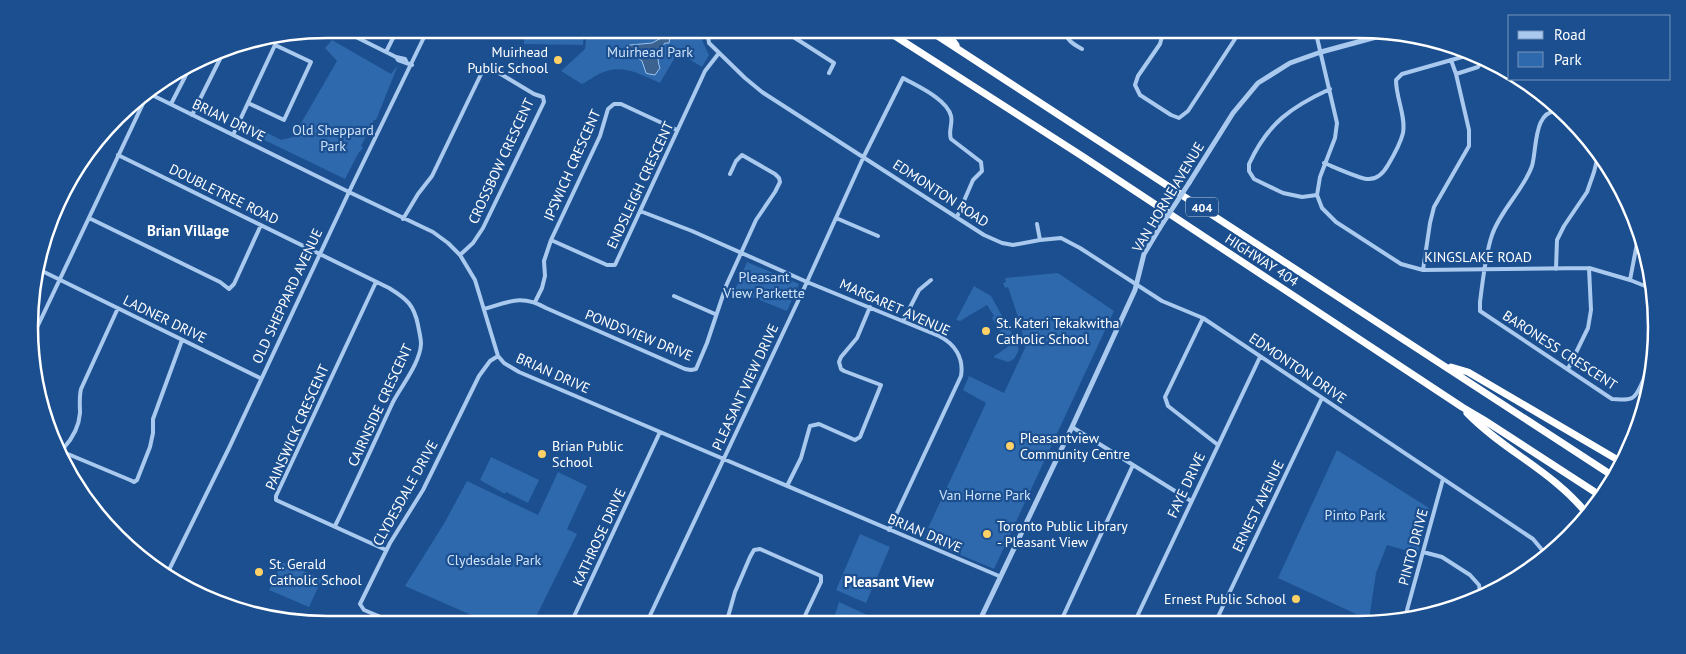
<svg xmlns="http://www.w3.org/2000/svg" width="1686" height="654" viewBox="0 0 1686 654" font-family="'PT Sans',sans-serif">
  <rect width="100%" height="100%" fill="#1b4f8f"/>
  <path fill="#2e69ad" d="M524 29H584L583 45 524 44Z
    M587 29H702V40L709 55 702 67 678 52 660 83C644 76 625 65 607 71 598 73 590 80 582 84L561 71 585 49Z
    M332 40 391 74 398 65 376 120H374L361 146 363 147 360 152H359L345 179 246 131 245 121 281 140 293 137 337 61 325 48Z
    M747 262 799 284 787 311 735 290Z
    M1058 273 1114 311 994 569 923 539 986 403 963 390 969 376 1004 393 1025 348 1021 326 1008 287 1005 288 1003 283 1006 282 1005 278Z
    M974 286 991 296 1016 341 1019 350 1014 359 1008 362 993 357 1009 346 992 318 994 316 987 305 960 321 956 320Z
    M1337 450 1429 508 1418 554 1387 545 1376 573 1369 620 1278 578Z
    M491 457 539 480 528 503 506 492 505 494 480 480Z
    M558 472 587 486 567 529 577 534 532 625H494L405 586 445 522 467 481 538 515Z
    M860 534 890 547 866 603 836 590Z
    M282 562 322 579 309 607 269 590Z
    M839 602 887 624H832Z"/>
  <path fill="#3c6290" stroke="#9cc4f0" d="M667 35 670 37 669 43H665C659 50 656 59 660 68L655 75 649 74 646 73 642 61 625 48 630 45 652 43Z"/>
  <g fill="none" stroke-linecap="round" stroke-linejoin="round">
    <path stroke="#a9c9ee" stroke-width="4" d="M340 29 396 57 398 60 412 65
      M710 29 708 36 709 43 745 78 762 92 984 235 1002 243 1013 245 1040 240 1061 238 1080 248 1162 301 1203 318 1533 539 1543 551 1544 559
      M781 29 834 63 829 73
      M1064 29C1066 40 1073 44 1082 49
      M1164 29 1160 44 1138 76 1135 85 1140 95 1171 115 1179 118 1188 111 1235 39 1238 29
      M1315 29 1337 123 1335 138 1320 177 1317 195 1322 208 1336 222 1401 264 1423 270 1589 268 1630 280 1655 290
      M1374 31 1375 37
      M386 52 395 34 396 29
      M396 57 405 59 407 63
      M1456 74 1478 67 1482 61
      M148 93 349 192 433 232 448 243 460 255 475 280 498 356 504 363 519 372 999 576
      M171 104 189 69
      M1560 112C1533 107 1537 150 1532 166 1523 191 1501 209 1492 235 1485 256 1483 280 1480 302V311L1612 399C1618 399 1626 401 1632 398 1640 394 1647 370 1650 361
      M192 115 224 51
      M233 135 275 45 311 62 284 120 248 103
      M118 155 389 288C407 299 414 305 418 325 419 331 421 338 421 344 420 363 402 385 393 402 374 443 355 485 335 526
      M1324 163C1334 167 1358 178 1367 179 1377 180 1384 172 1388 165 1394 155 1400 145 1403 133 1406 116 1396 98 1396 80L1402 74 1469 55
      M1317 195 1302 197 1283 193 1254 179 1249 171V164C1268 123 1291 107 1330 89
      M640 211 692 231 807 282 939 336C955 344 964 358 961 376L889 530
      M89 218 220 282 229 289 234 284 261 225
      M836 218 878 236
      M403 219 418 194 432 176 484 68 489 67 534 94 543 97 544 102 483 228 473 243 460 255
      M1037 224 1040 240
      M551 240 607 265H615L705 71 719 53
      M38 269 260 378
      M1556 269 1557 240 1564 226 1587 192 1594 172 1598 156
      M1423 270 1430 223 1434 207 1469 146V130L1456 74 1451 60
      M1630 280 1638 238
      M376 282 276 496V500L386 550
      M674 296 715 314
      M535 302 542 288 545 276 544 261 551 240 600 136 608 109 614 104H621L677 130
      M118 308 81 389C79 397 80 405 80 413 79 427 73 438 63 449V452L130 480 134 482 137 480 150 447 153 433V419L182 340
      M484 309C509 302 521 294 546 308L685 369 691 370 696 369 707 343 726 286 756 220 775 192 780 182 779 178 775 174 742 155 736 161 730 174
      M1203 318 1165 397 1168 406 1218 445
      M903 321 919 290 931 280
      M33 336 148 93
      M1568 369 1588 328 1591 310 1589 268
      M1072 427 1191 501
      M787 486 801 458 810 426 819 424 855 440 860 437 881 385 844 371 841 369 839 362 841 357 857 338 870 307
      M1423 552 1442 557 1470 575 1479 585 1481 598
      M167 574 229 448 349 192 428 29
      M1404 621 1443 479
      M1060 623 1133 465
      M1134 623 1260 357
      M1215 623 1322 398
      M646 624 807 282 864 156 903 78C917 86 947 99 951 116 953 124 948 131 951 139L981 162 982 171 973 180 957 217
      M726 624 735 592 750 557 754 550 760 549 821 576V582L801 624
      M400 625 364 610 360 604 390 543 423 490 479 376 490 361 498 356
      M479 625 481 624 486 625
      M570 625 660 432"/>
    <path stroke="#a9c9ee" stroke-width="5" d="M1189 183 1233 113 1258 83 1290 63 1321 52 1391 33
      M978 624 1072 427 1135 290 1144 254 1159 229"/>
    <path stroke="#fff" stroke-width="7" d="M884 29 1082 156 1462 407 1484 420 1601 496
      M927 29 1616 478
      M941 29 947 33 956 45
      M1451 367 1468 372 1623 463
      M1467 413C1504 451 1554 472 1587 514"/>
    <path stroke="#a9c9ee" stroke-width="5" d="M1159 229 1189 183"/>
  </g>
  <g fill="#ffd166" stroke="#1b4f8f" stroke-width="2">
    <circle cx="558" cy="60" r="5"/>
    <circle cx="986" cy="331" r="5"/>
    <circle cx="1010" cy="446" r="5"/>
    <circle cx="542" cy="454" r="5"/>
    <circle cx="987" cy="534" r="5"/>
    <circle cx="259" cy="572" r="5"/>
    <circle cx="1296" cy="599" r="5"/>
  </g>
  <g text-anchor="middle" dominant-baseline="central" stroke-width="4.5" stroke-linejoin="round" paint-order="stroke">
    <rect fill="#1b4f8f" stroke="#bbcadd" stroke-width="1" x="1186" y="197.5" width="32" height="19" rx="4"/>
    <g font-size="12" font-weight="bold" fill="#fff">
      <text x="1202" y="207">404</text>
    </g>
    <g font-size="14" fill="#fff" stroke="#1b4f8f" text-anchor="start">
      <text x="548" y="52" text-anchor="end">Muirhead<tspan x="548" dy="16">Public School</tspan></text>
      <text x="996" y="323">St. Kateri Tekakwitha<tspan x="996" dy="16">Catholic School</tspan></text>
      <text x="1020" y="438">Pleasantview<tspan x="1020" dy="16">Community Centre</tspan></text>
      <text x="552" y="446">Brian Public<tspan x="552" dy="16">School</tspan></text>
      <text x="997" y="526">Toronto Public Library<tspan x="997" dy="16">- Pleasant View</tspan></text>
      <text x="269" y="564">St. Gerald<tspan x="269" dy="16">Catholic School</tspan></text>
      <text x="1286" y="599" text-anchor="end">Ernest Public School</text>
    </g>
    <g font-size="14" fill="#cfe3fa" stroke="#1b4f8f">
      <text x="650" y="52">Muirhead Park</text>
      <text x="333" y="130">Old Sheppard<tspan x="333" dy="16">Park</tspan></text>
      <text x="764" y="277">Pleasant<tspan x="764" dy="16">View Parkette</tspan></text>
      <text x="985" y="495">Van Horne Park</text>
      <text x="1355" y="515">Pinto Park</text>
      <text x="494" y="560">Clydesdale Park</text>
    </g>
    <g font-size="14" fill="#fff" stroke="#1b4f8f">
      <text transform="translate(229 120) rotate(26)">BRIAN DRIVE</text>
      <text transform="translate(501 161) rotate(-65)">CROSSBOW CRESCENT</text>
      <text transform="translate(572 165) rotate(-66)">IPSWICH CRESCENT</text>
      <text transform="translate(640 185) rotate(-65)">ENDSLEIGH CRESCENT</text>
      <text transform="translate(941 193) rotate(33)">EDMONTON ROAD</text>
      <text transform="translate(224 194) rotate(26)">DOUBLETREE ROAD</text>
      <text transform="translate(1168 197) rotate(-59)">VAN HORNE AVENUE</text>
      <text x="1478" y="257">KINGSLAKE ROAD</text>
      <text transform="translate(1262 260) rotate(33)">HIGHWAY 404</text>
      <text transform="translate(287 296) rotate(-65)">OLD SHEPPARD AVENUE</text>
      <text transform="translate(895 307) rotate(24)">MARGARET AVENUE</text>
      <text transform="translate(165 319) rotate(26)">LADNER DRIVE</text>
      <text transform="translate(639 335) rotate(22)">PONDSVIEW DRIVE</text>
      <text transform="translate(1560 350) rotate(33)">BARONESS CRESCENT</text>
      <text transform="translate(1298 368) rotate(34)">EDMONTON DRIVE</text>
      <text transform="translate(553 373) rotate(24)">BRIAN DRIVE</text>
      <text transform="translate(745 387) rotate(-65)">PLEASANT VIEW DRIVE</text>
      <text transform="translate(380 405) rotate(-65)">CAIRNSIDE CRESCENT</text>
      <text transform="translate(297 427) rotate(-66)">PAINSWICK CRESCENT</text>
      <text transform="translate(1186 485) rotate(-65)">FAYE DRIVE</text>
      <text transform="translate(405 493) rotate(-61)">CLYDESDALE DRIVE</text>
      <text transform="translate(1258 506) rotate(-64)">ERNEST AVENUE</text>
      <text transform="translate(925 533) rotate(23)">BRIAN DRIVE</text>
      <text transform="translate(599 537) rotate(-65)">KATHROSE DRIVE</text>
      <text transform="translate(1413 547) rotate(-75)">PINTO DRIVE</text>
    </g>
    <g font-size="15" font-weight="bold" fill="#fff" stroke="#1b4f8f">
      <text x="188" y="230">Brian Village</text>
      <text x="889" y="581">Pleasant View</text>
    </g>
  </g>
  <path d="M0 0H1686V654H0ZM327 38H1359A289 289 0 0 1 1648 327V327A289 289 0 0 1 1359 616H327A289 289 0 0 1 38 327V327A289 289 0 0 1 327 38Z" fill="#1b4f8f" fill-rule="evenodd"/>
  <path fill="none" stroke="#fff" stroke-width="2.5" d="M327 38H1359A289 289 0 0 1 1648 327V327A289 289 0 0 1 1359 616H327A289 289 0 0 1 38 327V327A289 289 0 0 1 327 38Z"/>
  <rect x="1508" y="15" width="162" height="65" fill="#1b4f8f" stroke="#7695bc"/>
  <rect x="1518" y="31" width="25" height="8" fill="#a9c9ee" stroke="#7695bc"/>
  <text x="1554" y="40" font-size="15" fill="#ffffff">Road</text>
  <rect x="1518" y="52" width="25" height="15" fill="#2e69ad" stroke="#7695bc"/>
  <text x="1554" y="65" font-size="15" fill="#ffffff">Park</text>
</svg>
